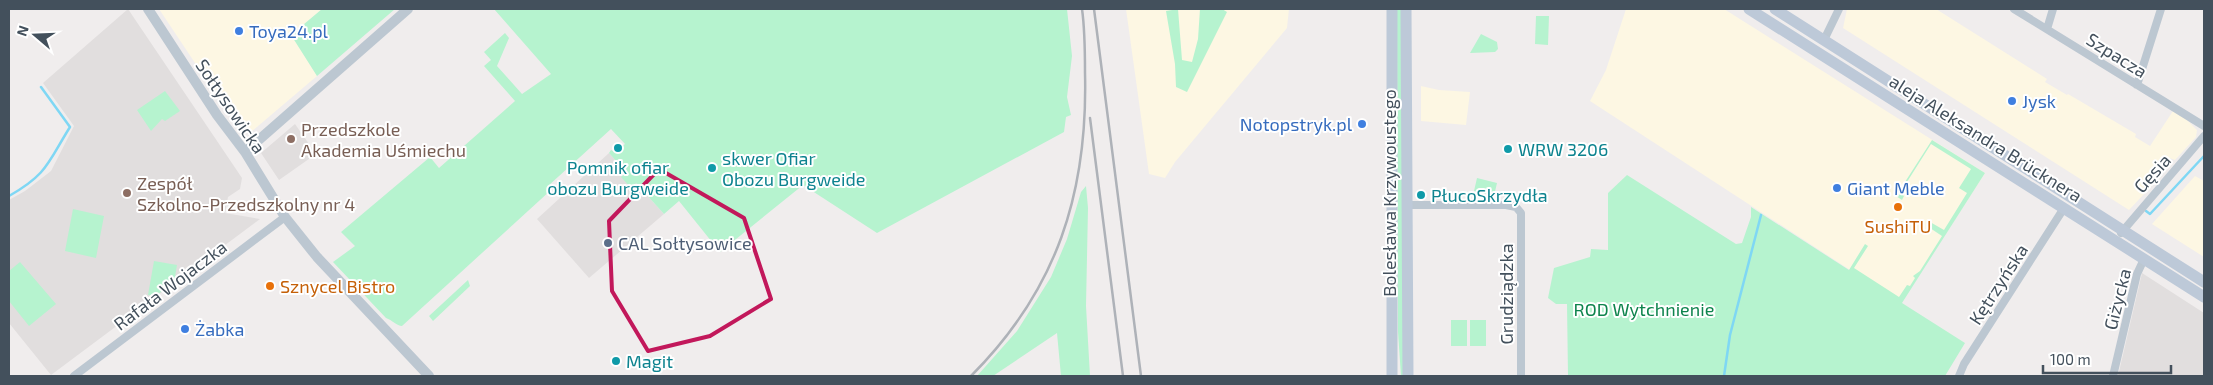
<svg xmlns="http://www.w3.org/2000/svg" width="2213" height="385" viewBox="0 0 2213 385" font-family="'Exo 2',sans-serif">
  <rect width="100%" height="100%" fill="#f0eded"/>
  <path fill="#fdf7e3" d="M159 9H322L292 35 317 76 251 132 243 130 215 93Z
    M1126 9H1289L1287 28 1175 162 1165 178 1149 174Z
    M1626 9H1724L1985 173 1901 303 1590 101 1606 70Z
    M1847 9H1936L2047 79 2045 82 2067 95 2068 94 2136 134 2135 137 2150 146 2173 111 2186 119 2197 130 2196 137 2175 160 2167 157 2160 167 2162 175 2129 210 1843 28Z
    M1421 86 1439 90 1470 92 1466 125 1421 121Z
    M2195 176 2204 181V257L2152 224Z"/>
  <path fill="#e1dede" d="M128 9 242 178 240 189 228 197 225 213 260 219 51 375 9 323V200L25 191 51 171 74 126 43 83Z
    M295 124 316 154 279 180 261 153Z
    M609 153 664 214 589 278 537 219Z
    M2142 273 2204 313V376H2118Z"/>
  <path fill="#b6f3cf" d="M322 9H395L317 76 291 35Z
    M494 9H1067L1072 56 1067 97 1071 115 1066 117 1064 132 877 233 803 185 720 252 679 201 664 214 636 183 631 188 621 177 626 172 609 153 611 150 615 152 625 144 611 129 548 186 551 190 402 326C397 326 392 320 386 318L333 262 355 246 341 232 430 157 439 168 515 101 484 66 491 60 484 52 505 33 509 38 497 66 522 94 551 74Z
    M1178 9 1182 60 1192 62 1198 39 1200 9H1222L1227 12 1187 92 1176 87 1175 64 1166 11Z
    M1397 9H1401L1404 376H1401L1398 332Z
    M1536 16H1549L1548 45 1535 44Z
    M1481 34 1497 42 1498 49 1495 52 1470 53Z
    M165 91 180 111 165 121 162 119 151 131 137 110Z
    M1932 140 1985 173 1902 303 1965 343 1945 376H1568L1567 304H1556L1548 298 1554 268 1590 257 1591 249 1608 250V193L1627 175 1736 244 1742 243 1751 217V207L1849 270 1865 244 1868 246 1854 268 1899 297 1907 285 1910 286 1915 278 1913 276 1920 271 1942 236 1927 226 1930 222 1944 230 1967 193 1959 188 1971 169 1931 144 1900 193 1904 196 1902 200 1896 196Z
    M1477 178 1497 183 1494 196 1474 191Z
    M1086 186 1088 208 1086 306 1090 376H1061L1057 333 993 376H977L1017 331 1051 277 1067 239 1081 192Z
    M73 209 104 216 96 258 65 251Z
    M154 261 177 265 174 283 155 296 148 295Z
    M20 262 56 304 29 326 9 301V271Z
    M468 280 470 286 433 321 429 316Z
    M1451 320H1467V346H1451Z
    M1470 320H1486V346H1470Z"/>
  <g fill="none" stroke-linecap="round" stroke-linejoin="round">
    <path stroke="#7fd7f4" stroke-width="2.5" d="M9 196C48 174 48 162 70 127L41 87
      M2146 211 2150 214 2204 156
      M1724 376 1730 335 1761 215"/>
    <path stroke="#bcc7d1" stroke-width="8" d="M2014 9 2204 126
      M2047 29 2053 9
      M1824 40 1839 9
      M2137 85 2161 9
      M1407 205H1506L1516 207 1521 213V376
      M2121 233 2204 136
      M74 376 285 217
      M1959 376 1964 364 2064 208
      M2113 376 2137 274 2144 259"/>
    <path stroke="#bcc7d1" stroke-width="10" d="M148 9 217 115 245 152 285 217 317 257 429 376
      M245 152 408 9"/>
    <path stroke="#bdc9d8" stroke-width="11" d="M1392 9V376
      M1406 9 1408 376
      M1749 9 2204 297
      M1775 9 2204 282"/>
    <path stroke="#aeb2b8" stroke-width="2.5" d="M1094 9 1141 376
      M1090 118 1123 376
      M971 376C1057 290 1088 193 1085 73 1085 52 1085 30 1082 9"/>
  </g>
  <path fill="none" stroke="#c2185b" stroke-width="4" stroke-linejoin="round" d="M659 169 744 218 771 299 710 336 648 351 612 291 609 221Z"/>
  <g fill="#3f7fe0" stroke="#fff" stroke-width="2">
    <circle cx="239" cy="31" r="5"/>
    <circle cx="2012" cy="101" r="5"/>
    <circle cx="1362" cy="124" r="5"/>
    <circle cx="1837" cy="188" r="5"/>
    <circle cx="185" cy="329" r="5"/>
  </g>
  <g fill="#8d6e63" stroke="#fff" stroke-width="2">
    <circle cx="291" cy="139" r="5"/>
    <circle cx="127" cy="193" r="5"/>
  </g>
  <g fill="#0f9aa8" stroke="#fff" stroke-width="2">
    <circle cx="618" cy="148" r="5"/>
    <circle cx="1508" cy="149" r="5"/>
    <circle cx="712" cy="168" r="5"/>
    <circle cx="1421" cy="195" r="5"/>
    <circle cx="616" cy="361" r="5"/>
  </g>
  <g fill="#e8710a" stroke="#fff" stroke-width="2">
    <circle cx="1898" cy="207" r="5"/>
    <circle cx="270" cy="286" r="5"/>
  </g>
  <circle fill="#5c6f8a" stroke="#fff" stroke-width="2" cx="608" cy="243" r="5"/>
  <g text-anchor="middle" dominant-baseline="central" stroke-width="4" stroke-linejoin="round" paint-order="stroke">
    <g font-size="18" fill="#366cbe" stroke="#fff" text-anchor="start">
      <text x="249" y="31">Toya24.pl</text>
      <text x="2022" y="101">Jysk</text>
      <text x="1352" y="124" text-anchor="end">Notopstryk.pl</text>
      <text x="1847" y="188">Giant Meble</text>
      <text x="195" y="329">Żabka</text>
    </g>
    <g font-size="18" fill="#43505c" stroke="#fff">
      <text transform="translate(2117 55) rotate(32)">Szpacza</text>
      <text transform="translate(231 106) rotate(56)">Sołtysowicka</text>
      <text transform="translate(1986 138) rotate(32)">aleja Aleksandra Brücknera</text>
      <text transform="translate(2152 173) rotate(-48)">Gęsia</text>
      <text transform="translate(1389 193) rotate(-90)">Bolesława Krzywoustego</text>
      <text transform="translate(1998 284) rotate(-57)">Kętrzyńska</text>
      <text transform="translate(170 285) rotate(-37)">Rafała Wojaczka</text>
      <text transform="translate(1506 294) rotate(-90)">Grudziądzka</text>
      <text transform="translate(2117 299) rotate(-76)">Giżycka</text>
    </g>
    <g font-size="18" fill="#785e54" stroke="#fff" text-anchor="start">
      <text x="301" y="129">Przedszkole<tspan x="301" dy="21">Akademia Uśmiechu</tspan></text>
      <text x="137" y="183">Zespół<tspan x="137" dy="21">Szkolno-Przedszkolny nr 4</tspan></text>
    </g>
    <g font-size="18" fill="#0d838f" stroke="#fff" text-anchor="start">
      <text x="1518" y="149">WRW 3206</text>
      <text x="722" y="158">skwer Ofiar<tspan x="722" dy="21">Obozu Burgweide</tspan></text>
      <text x="618" y="167" text-anchor="middle">Pomnik ofiar<tspan x="618" dy="21">obozu Burgweide</tspan></text>
      <text x="1431" y="195">PłucoSkrzydła</text>
      <text x="626" y="361">Magit</text>
    </g>
    <g font-size="18" fill="#c56008" stroke="#fff">
      <text x="1898" y="226">SushiTU</text>
      <text x="280" y="286" text-anchor="start">Sznycel Bistro</text>
    </g>
    <g font-size="18" fill="#4e5e75" stroke="#fff" text-anchor="start">
      <text x="618" y="243">CAL Sołtysowice</text>
    </g>
    <g font-size="18" fill="#0e844d" stroke="#fff">
      <text x="1644" y="309">ROD Wytchnienie</text>
    </g>
  </g>
  <rect width="2213" height="385" fill="none" stroke="#43505c" stroke-width="20"/>
  <g transform="translate(35 35) rotate(289)" stroke="#ffffff" stroke-width="4" paint-order="stroke">
  <path d="M0-4L9 19L0 12L-9 19Z" fill="#43505c"/>
  <text y="-8" font-size="14" font-weight="bold" text-anchor="middle" fill="#43505c">N</text>
  </g>
  <path d="M2043 365v8h128v-8" fill="none" stroke="#43505c" stroke-width="2.5"/>
  <text x="2050" y="365" font-size="15" fill="#43505c" stroke="#ffffff" stroke-width="4" paint-order="stroke">100 m</text>
</svg>
